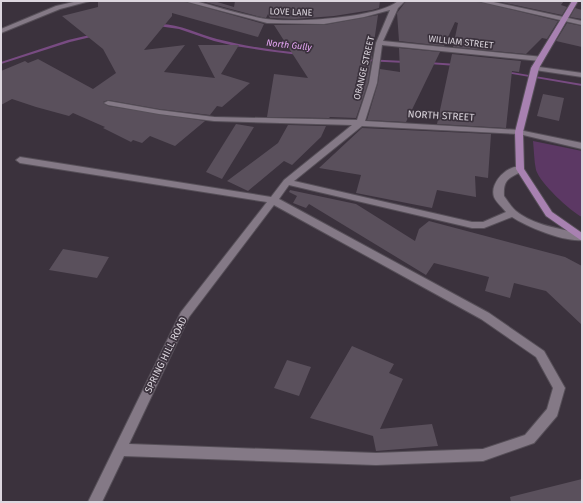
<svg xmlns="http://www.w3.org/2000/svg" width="583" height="503" viewBox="0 0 583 503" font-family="'Fira Sans',sans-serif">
  <rect width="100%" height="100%" fill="#3b323d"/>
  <path fill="#5c3864" d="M533 141 582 151V217C570 211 540 183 536 170 534 161 534 150 533 141Z"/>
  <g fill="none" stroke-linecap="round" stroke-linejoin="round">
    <path fill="#784b82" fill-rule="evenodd" d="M158 24C178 23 198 34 217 39 244 46 272 50 299 53L301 54 299 55 267 51 235 46 214 41 179 29 158 26Z
      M94 34H95V36L70 42 1 64V62L68 40Z
      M364 59 405 61 407 62 405 63 365 61 363 60Z
      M428 62 457 64 459 65 457 66 429 64H428Z
      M505 71 582 84V86L506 73H505Z"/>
  </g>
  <path fill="#5a505c" d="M98 1H183L264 24 258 37 172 13V16L144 50 185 45 164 72 215 78 198 45H239L221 74 250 83 222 107 217 106 210 115 159 109 108 100 103 102 108 106 205 121 175 146 150 136 142 143 133 140 131 142 103 128 105 127 73 113 69 116 36 107 12 99 1 105V71L25 61 28 63 38 59 93 89 116 73 103 49 62 16 98 7Z
    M201 1H214L234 7 235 1H380L379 8 372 10 334 16 295 19 270 18 268 14 266 18 257 16Z
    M406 1H476L558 21 547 39 542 38 526 54 453 47 458 23 455 22 444 46 399 41 397 13Z
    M496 1H564L561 5 567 7 562 15Z
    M575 8 582 10V19L570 17Z
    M378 15 368 83 356 118 330 117 329 118 267 117 274 74 308 78 274 25H324Z
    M567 23 582 26V47L556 41Z
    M399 48 440 52 406 122 367 120 378 83 380 69 400 72Z
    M452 54 521 61 519 72 512 71 506 128 437 124Z
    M543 94 564 98 559 121 537 116Z
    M236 124 254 127 222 179 206 172Z
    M288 125 326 126 321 137 292 165 284 161 248 191 227 181 278 143Z
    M362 128 491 134 488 178 475 176 476 197 437 190 432 208 356 193 361 175 319 168Z
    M290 190 356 204 415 241 419 229 429 221 565 257 582 266V325L546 291 514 283 510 298 485 291 489 277 434 263 426 275 309 204 306 208 293 203 297 196 289 192Z
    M63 249 109 257 97 278 49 270Z
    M352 346 394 364 389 373 403 379 380 429 432 424 438 446 376 451 373 436 310 418Z
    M287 360 311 367 299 396 274 388Z
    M582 479V502H511L510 497Z"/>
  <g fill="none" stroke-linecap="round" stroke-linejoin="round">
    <defs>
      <path id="minor" d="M78 1H90L60 9 1 33V29L56 6Z
        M184 1H195C218 7 242 15 266 19 293 23 378 18 398 1H405L398 8 383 41 543 57V61H540L382 45 377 83 365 121 519 130 582 143V149L519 134 362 126 294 181 472 222H483L506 212C503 208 496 202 494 197 489 182 509 163 523 167L524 169 523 171C509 178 503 179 504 196 508 201 511 207 516 211 535 226 559 228 582 234V240C564 242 527 227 512 217L484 228H472L289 185 279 199 489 313 544 351 565 388 557 416 534 443 483 461 376 465 124 456 102 502H88L181 312 267 202 20 163 16 160 20 157 271 197 284 180 352 125 214 121 159 114 108 105 104 103 108 101 159 110 214 117 357 120 369 83 376 43 390 10 364 17 324 24 267 23ZM274 205 481 319 536 357 553 388 547 409 525 435 483 449 376 453 129 444 189 317Z
        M477 1H489L582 21V25Z
        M532 66 582 73V77L535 70H532Z"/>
      <path id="major" d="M572 1H578L539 68 523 132 524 169 552 212 582 233V241L546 216 516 169 515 132 531 68Z"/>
    </defs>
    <use href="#minor" stroke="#564f58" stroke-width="2"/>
    <use href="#major" stroke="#564f58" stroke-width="2"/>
    <use href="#minor" fill="#847986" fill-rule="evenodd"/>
    <use href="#major" fill="#a881b1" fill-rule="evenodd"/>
  </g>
  <g text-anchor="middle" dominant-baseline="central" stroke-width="3.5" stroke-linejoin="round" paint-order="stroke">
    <g font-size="9" fill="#ddd7df" stroke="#3b323d">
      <text transform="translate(291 12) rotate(2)">LOVE LANE</text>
      <text transform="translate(461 42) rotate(6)">WILLIAM STREET</text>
      <text transform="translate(364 68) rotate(-77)">ORANGE STREET</text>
    </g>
    <g font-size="9" font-style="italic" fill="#e7a6f6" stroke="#3b323d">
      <text transform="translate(289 45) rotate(6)">North Gully</text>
    </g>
    <g font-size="10" fill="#ddd7df" stroke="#3b323d">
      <text transform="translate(441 116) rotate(3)">NORTH STREET</text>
      <text transform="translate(166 355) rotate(-64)">SPRING HILL ROAD</text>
    </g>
  </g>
  <rect width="583" height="503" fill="none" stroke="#ddd7df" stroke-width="4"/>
</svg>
